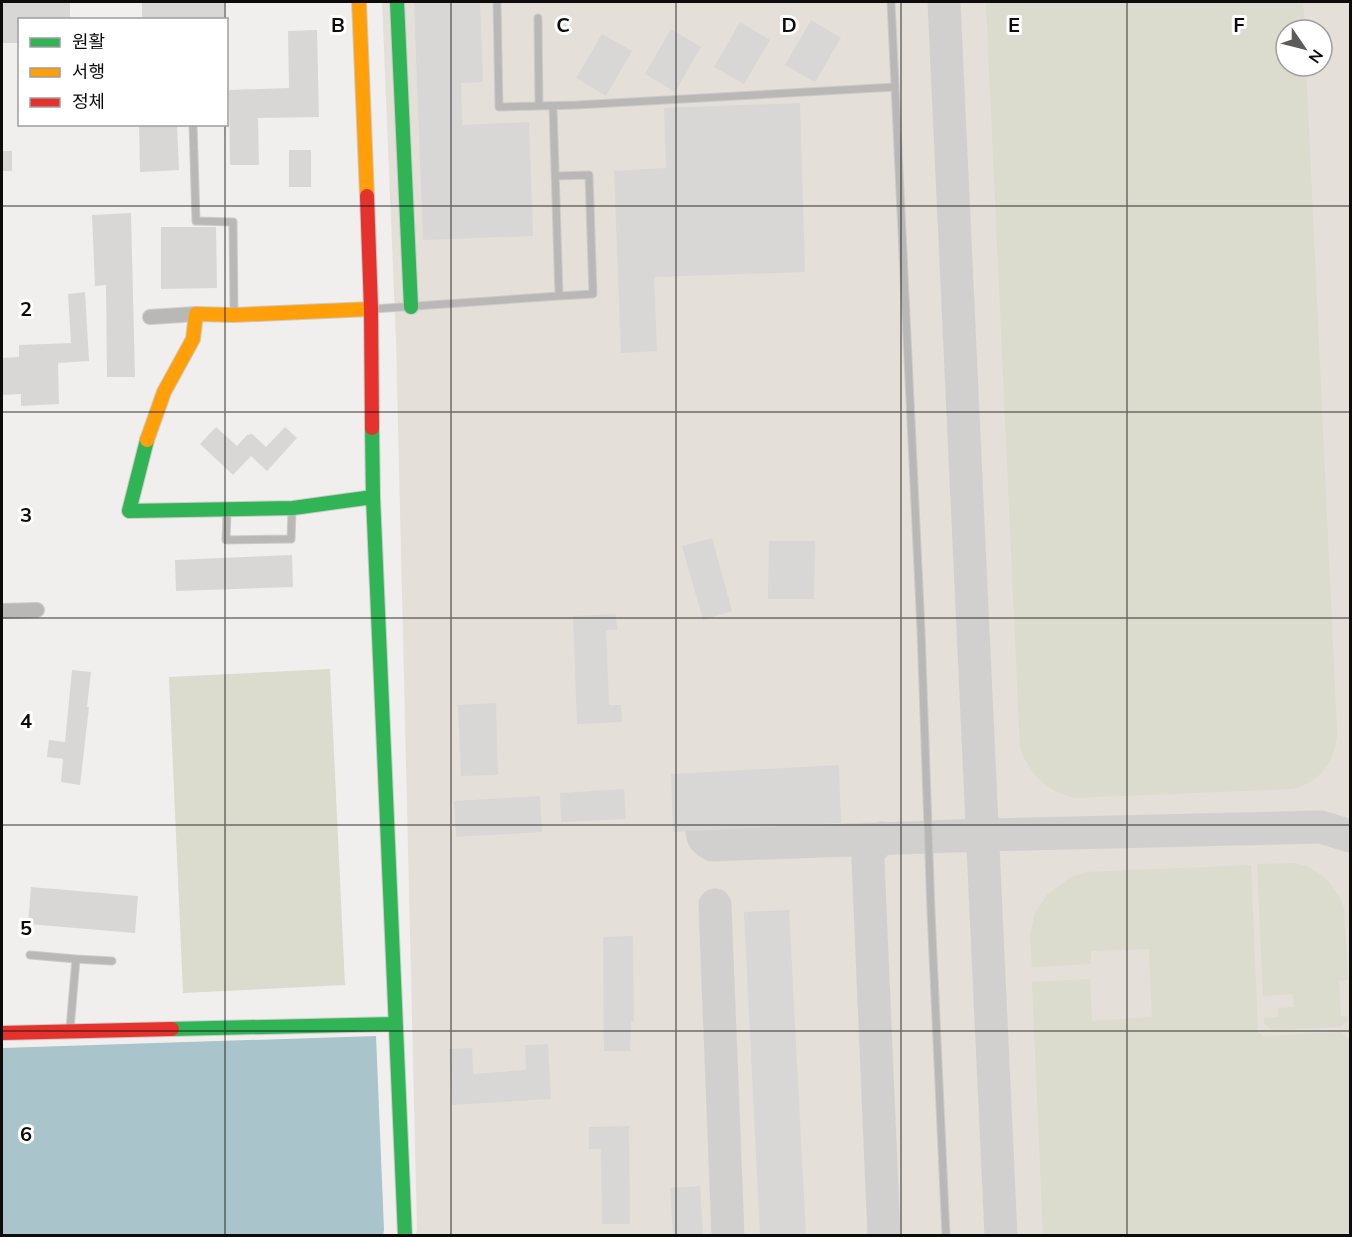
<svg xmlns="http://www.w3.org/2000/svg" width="1352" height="1237" viewBox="0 0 1352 1237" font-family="Mulish,'Noto Sans KR',sans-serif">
  <rect width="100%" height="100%" fill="#f1efed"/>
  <path fill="#e4dfd8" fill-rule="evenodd" d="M382 2H1350V1235H415L417 1230 396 341ZM1286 30H1322V66H1286Z"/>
  <path fill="#dbdbce" d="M986 2H1303L1305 30H1286V66H1306L1337 732C1336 761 1321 781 1293 789L1076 798C1048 792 1030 775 1020 748Z
    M330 669 345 985 183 993 169 677Z
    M1295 863C1320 869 1335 884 1344 908L1348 980 1339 981 1341 1016 1350 1017 1346 1023 1340 1027 1272 1030 1264 1024V1018L1278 1017V1008L1294 1007 1293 994 1263 996 1257 864Z
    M1251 865 1258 1032 1263 1036 1340 1032 1350 1040V1235H1043L1032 982 1090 979 1092 1021 1152 1017 1149 949 1091 951V964L1032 967 1030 934 1035 913 1047 895 1069 878 1087 872Z"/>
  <path fill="#a9c4ca" d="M376 1036 384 1230 383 1235H2V1048Z"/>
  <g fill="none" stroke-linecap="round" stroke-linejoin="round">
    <path stroke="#d2d0cf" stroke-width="33" d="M944 2 1001 1236
      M702 830C702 839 706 842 713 845L982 835 1321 827 1350 836
      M882 838 869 851 868 861 884 1236
      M715 905 728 1236"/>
  </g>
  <path fill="#d8d7d6" d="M2 2H70V20H20V43H2Z
    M224 2V20H142V3Z
    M414 2H480L483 82 461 83 462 125 529 122 533 236 423 240Z
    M811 20 841 38 815 82 785 65Z
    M740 22 770 40 744 84 714 67Z
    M671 29 701 47 675 92 645 74Z
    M317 30 319 117 258 118 259 165H230L229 90 289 88 288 31Z
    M602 34 632 51 606 96 576 78Z
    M800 103 805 272 654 277 657 351 621 353 614 171 666 168 664 108Z
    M139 124H177L179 170 140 172Z
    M289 150H311V187H289Z
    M2 151H12V171H2Z
    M131 213 135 377H107L106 285 95 286 92 215Z
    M161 227H216L217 288 161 289Z
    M85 292 89 361 58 363 59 404 21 406V394L2 395V358L19 357V345L71 343 68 294Z
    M216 427 237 446 247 435 252 434 266 447 285 427 297 438 267 471 251 456 233 475 200 444Z
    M712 538 732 611 703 620 682 546Z
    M769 541H815L814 599H768Z
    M292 555 293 587 176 591 175 560Z
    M616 614 617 630H606L609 705H621L622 722 577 724 573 616Z
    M72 670 91 672 87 707H89L80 785 61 782 63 759 47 757 49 740 65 742Z
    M496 703 498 775 461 776 458 705Z
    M839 765 841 823 673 832 671 774Z
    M624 789 626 819 561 822 560 793Z
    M540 796 542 832 456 837 454 801Z
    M31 887 138 896 135 933 28 924Z
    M789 910 806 1236H760L744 912Z
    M633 936 634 1021H631L630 1051H604L603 937Z
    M548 1044 551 1099 452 1105 449 1049 472 1048 473 1074 526 1070 525 1045Z
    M629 1126 630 1224H602L601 1149H589V1127Z
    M700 1186 703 1236H673L670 1188Z"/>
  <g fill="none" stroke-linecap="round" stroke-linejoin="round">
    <defs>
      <path id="lane" d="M497 2 499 107 577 105 895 87
        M891 2 921 630 931 911 946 1236
        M538 18 539 106
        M193 124 196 221 233 222 234 313
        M556 176 589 175 593 294 559 296
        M373 309 559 296 553 106
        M227 512 226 540 291 539 292 510
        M30 955 76 959
        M70 1029 76 959 112 961"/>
      <path id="street" d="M150 317 196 314
        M2 611 37 610"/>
      <path id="fast" d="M397 2 411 307
        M372 428 373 497 405 1236
        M147 440 129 511 293 508 373 497
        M172 1029 395 1024"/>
      <path id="slow" d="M359 2 367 196
        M147 440 164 392 193 339 196 314 234 315 371 309"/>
      <path id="jam" d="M367 196 371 309 372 428
        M2 1033 172 1029"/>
    </defs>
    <use href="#lane" stroke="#cccbca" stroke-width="9"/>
    <use href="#street" stroke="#cccbca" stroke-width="16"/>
    <use href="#fast" stroke="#cccbca" stroke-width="16"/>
    <use href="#slow" stroke="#cccbca" stroke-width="16"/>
    <use href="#jam" stroke="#cccbca" stroke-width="16"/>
    <use href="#lane" stroke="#b9b8b7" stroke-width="7"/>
    <use href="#street" stroke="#b9b8b7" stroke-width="14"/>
    <use href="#fast" stroke="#30b455" stroke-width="14"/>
    <use href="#slow" stroke="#ff9f0a" stroke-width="14"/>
    <use href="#jam" stroke="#e5322d" stroke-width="14"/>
  </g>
  <path fill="none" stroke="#0d0c0b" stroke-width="1.5" stroke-opacity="0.55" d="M225 2V20M451 2V1236M676 2V1236M901 2V1236M1127 2V1236M225 124V1236M2 206H1350M2 412H1350M2 618H1350M2 825H1350M2 1031H1350"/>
  <g font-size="20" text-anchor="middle" font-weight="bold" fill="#0d0c0b" stroke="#fff" stroke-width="6" stroke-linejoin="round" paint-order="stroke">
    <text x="338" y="32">B</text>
    <text x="563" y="32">C</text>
    <text x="789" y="32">D</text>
    <text x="1014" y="32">E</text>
    <text x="1239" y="32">F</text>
    <text x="26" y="316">2</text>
    <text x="26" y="522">3</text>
    <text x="26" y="728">4</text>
    <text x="26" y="935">5</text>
    <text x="26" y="1141">6</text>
  </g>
  <rect width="1352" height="1237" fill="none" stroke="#0d0c0b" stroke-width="6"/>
  <rect x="18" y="18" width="210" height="108" fill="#ffffff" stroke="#9e9e9d" stroke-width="1.5"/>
  <rect x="30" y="38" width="30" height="9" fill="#30b455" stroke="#9e9e9d" stroke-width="1.5"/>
  <text x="72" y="48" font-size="18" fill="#0d0c0b">원활</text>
  <rect x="30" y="68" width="30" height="9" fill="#ff9f0a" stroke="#9e9e9d" stroke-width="1.5"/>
  <text x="72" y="78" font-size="18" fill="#0d0c0b">서행</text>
  <rect x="30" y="98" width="30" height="9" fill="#e5322d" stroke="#9e9e9d" stroke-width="1.5"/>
  <text x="72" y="108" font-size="18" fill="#0d0c0b">정체</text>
  <g transform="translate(1304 48) rotate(125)"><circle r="28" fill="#ffffff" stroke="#9e9e9d" stroke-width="1.5"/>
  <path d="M0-4.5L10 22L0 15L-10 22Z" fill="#5d5b5a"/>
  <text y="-9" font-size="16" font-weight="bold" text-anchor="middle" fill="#0d0c0b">N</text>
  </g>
</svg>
